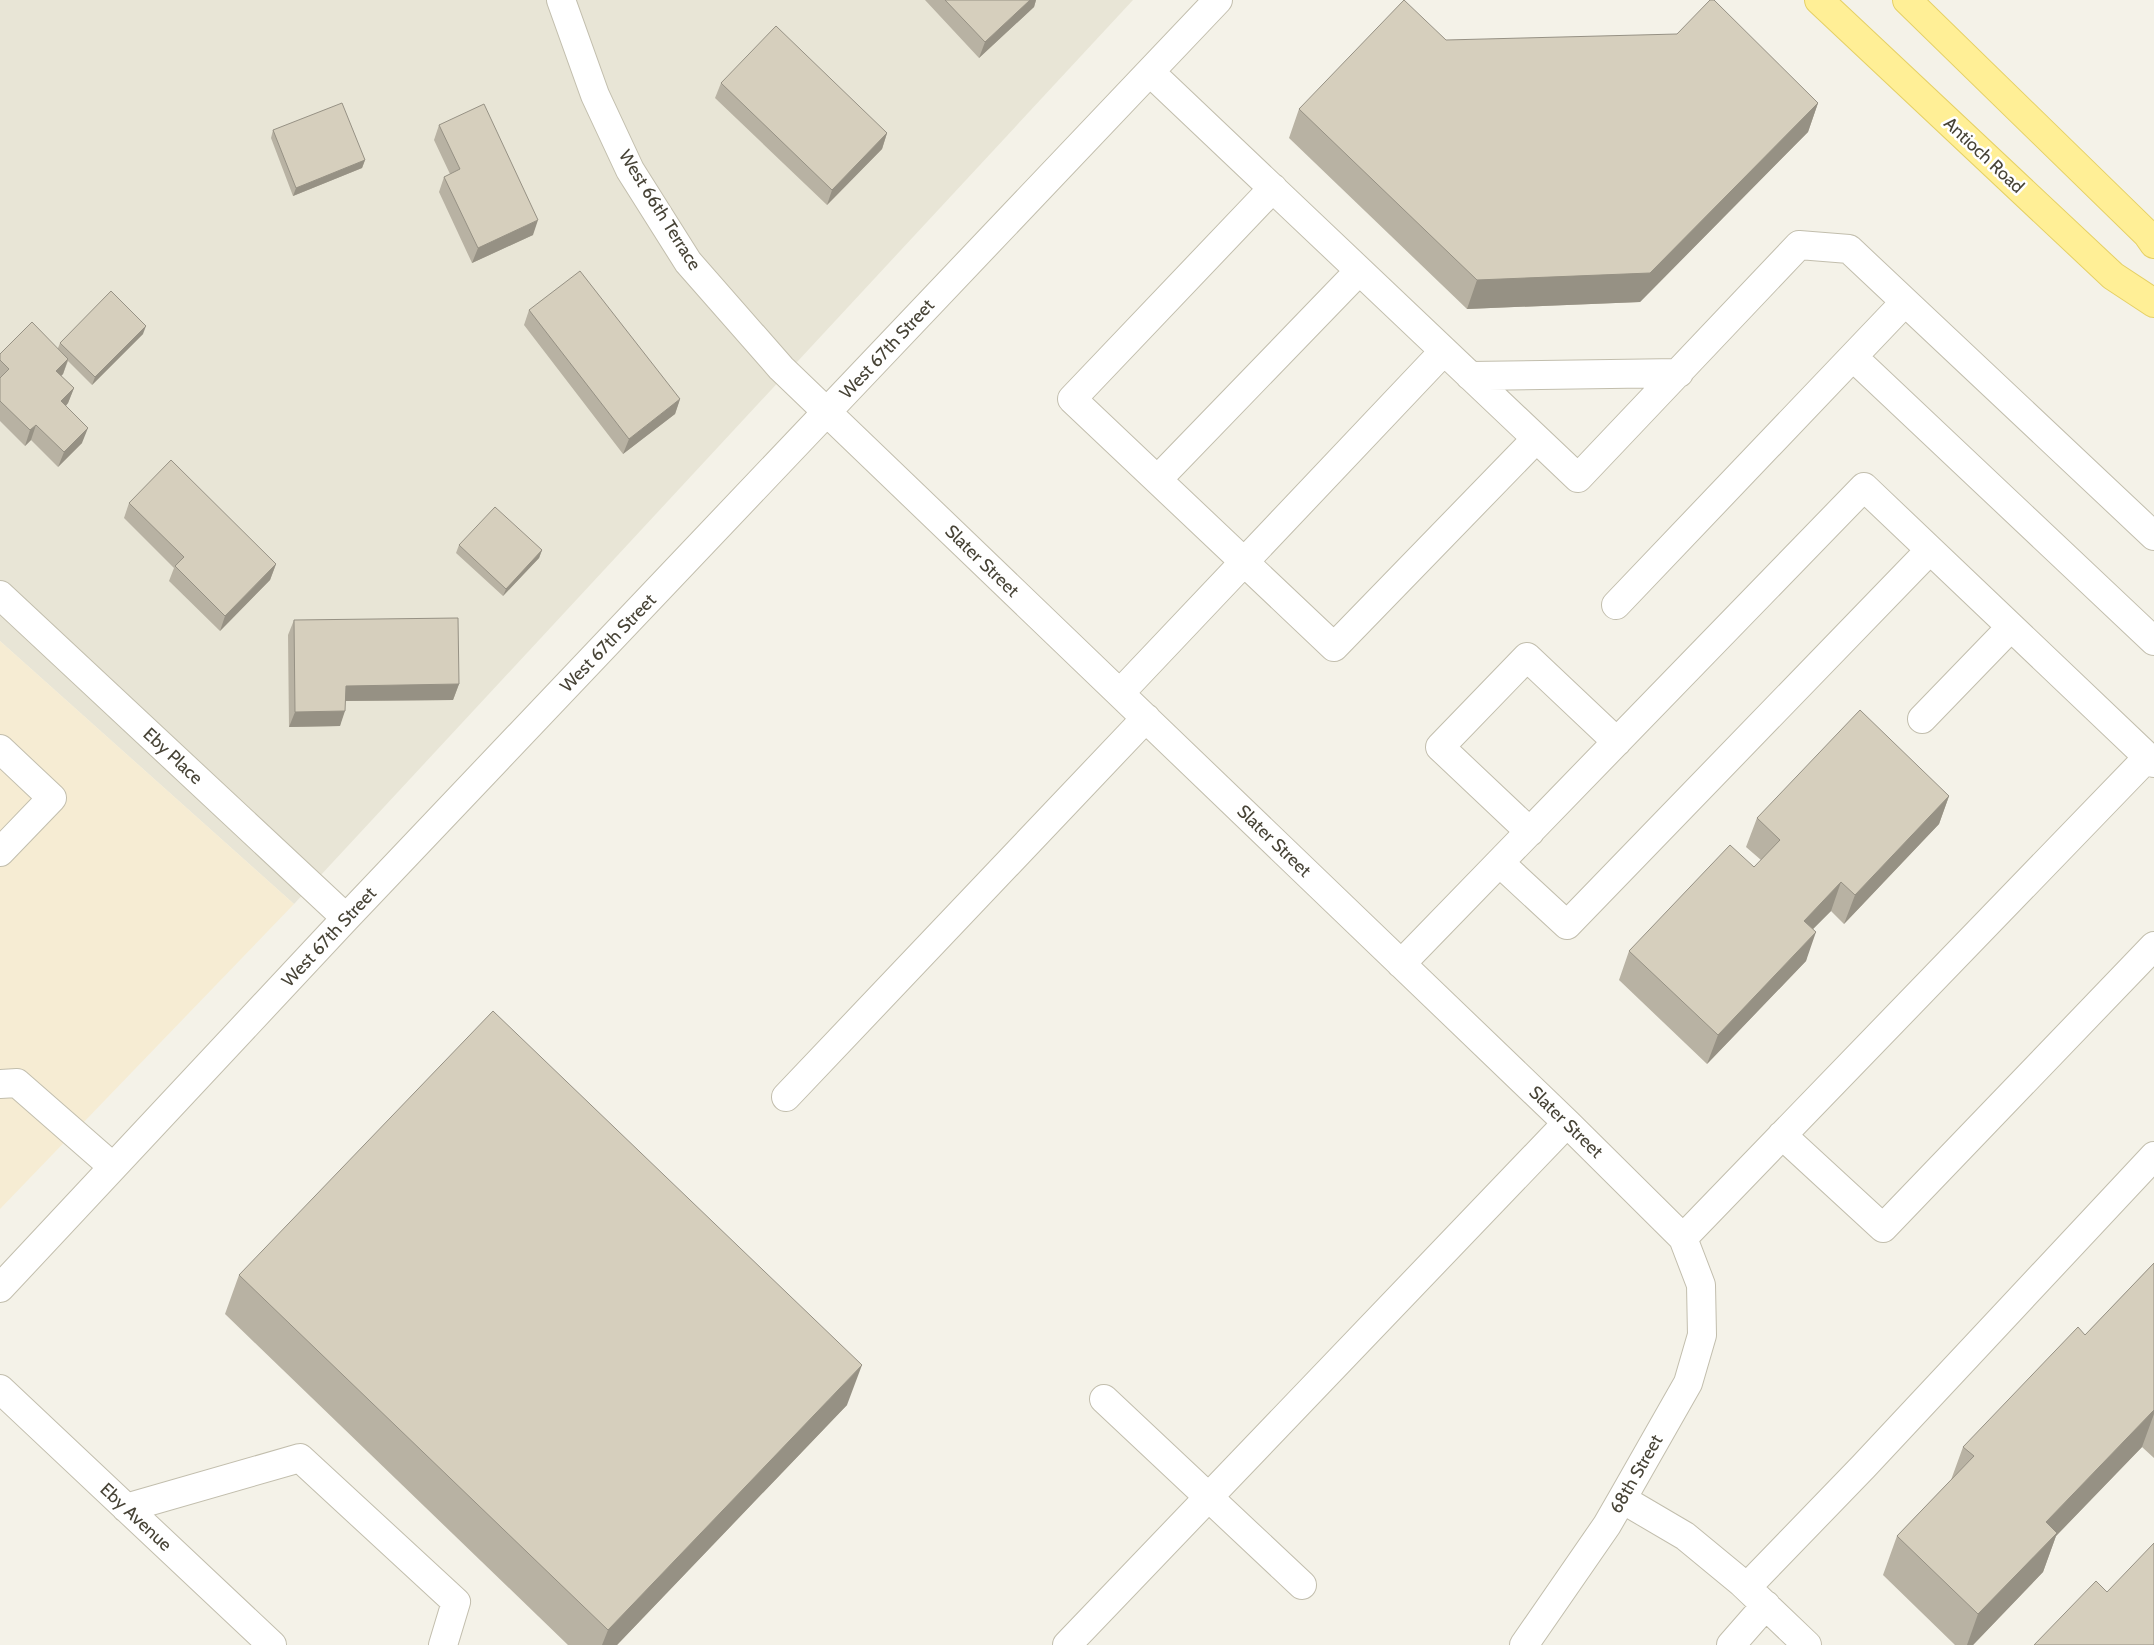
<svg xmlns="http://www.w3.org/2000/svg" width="2154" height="1645" viewBox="0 0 2154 1645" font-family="Cabin,sans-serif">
  <rect width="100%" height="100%" fill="#f4f2e8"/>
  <path fill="#e8e5d6" d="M0 0H1133L294 904 0 641Z"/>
  <path fill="#f6ecd3" d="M0 641 294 904 0 1209Z"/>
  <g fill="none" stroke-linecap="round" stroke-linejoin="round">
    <defs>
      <path id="minor" d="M561 0 595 95 630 170 688 262 781 368 1567 1123 1683 1238 1701 1285 1702 1335 1688 1383 1622 1499 1607 1525 1524 1645
        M1150 72 1578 478 1799 245 1849 249 2154 536
        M1273 188 1072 399 1334 647 1536 439
        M1853 357 2154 641
        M1470 376 1679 373
        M1158 479 1359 271
        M0 595 346 918
        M1616 605 1905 302
        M1120 693 1444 351
        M1922 719 2011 627
        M0 749 52 798 0 852
        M1530 832 1440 747 1527 657 1617 742
        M1500 863 1567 925 1930 550
        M1401 964 1864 487 2154 763
        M0 1084 17 1083 113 1167
        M786 1097 1146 718
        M1782 1135 1883 1228 2154 946
        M1683 1238 2148 757
        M0 1288 346 918 1218 0
        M0 1389 272 1645
        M1104 1399 1302 1585
        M1622 1499 1685 1536 1742 1583 1807 1645
        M126 1508 300 1458 456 1602 443 1645
        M1747 1587 1863 1467 2154 1156
        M1067 1645 1567 1123
        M1731 1645 1766 1605"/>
      <path id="major" d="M1819 0 2113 276 2154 303
        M1907 0 2147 234 2154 244"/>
    </defs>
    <use href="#minor" stroke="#c2bead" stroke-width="30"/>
    <use href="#major" stroke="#e5d065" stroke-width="30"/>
    <use href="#minor" stroke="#fff" stroke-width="28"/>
    <use href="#major" stroke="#ffef96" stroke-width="28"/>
  </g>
  <path fill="#b8b2a3" d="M925 0H1036L1034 7 979 58Z
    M1446 40 1818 103 1808 132 1640 302 1467 309 1289 138 1299 109Z
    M721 83 887 133 882 149 827 205 715 98Z
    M439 125 533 235 472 263 439 192 444 177 450 174 434 140Z
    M273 130 365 160 362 168 293 196 271 138Z
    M529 310 680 399 675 414 623 454 524 325Z
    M143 334 92 385 68 361 63 374 61 376 74 388 68 403 66 406 82 443 58 467 31 440 25 446 0 421V354L58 348 60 343Z
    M129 503 276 564 270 580 220 631 169 581 174 568 124 518Z
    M459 545 542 550 539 558 503 596 456 553Z
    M294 620 459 684 453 700 345 701 340 726 289 727 288 635Z
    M1949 796 1939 824 1844 924 1831 911 1813 929 1806 961 1707 1064 1619 980 1629 951 1754 867 1761 860 1746 847 1757 818Z
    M2154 1263V1458L2142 1447 2056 1536 2043 1572 1973 1645H1955L1883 1575 1897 1536 1951 1480 1963 1447 2085 1335Z
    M239 1275 847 1405 617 1645H568L225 1314Z"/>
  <path fill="#969184" d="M1030 0H1036L1034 7 979 58 985 42Z
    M1818 103 1808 132 1640 302 1467 309 1477 280Z
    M887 133 882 149 827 205 832 190Z
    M365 160 362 168 293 196 296 188Z
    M538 220 533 235 472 263 478 248Z
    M146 326 143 334 92 385 95 377Z
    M68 359 63 374 51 386 56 371Z
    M74 388 68 403 56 417 61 401Z
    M680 399 675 414 623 454 629 439Z
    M36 425 31 440 25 446 30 430Z
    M88 428 82 443 58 467 64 452Z
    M542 550 539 558 503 596 506 589Z
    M276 564 270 580 220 631 225 616Z
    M459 684 453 700 340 701 346 686Z
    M345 711 340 726 289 727 295 712Z
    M1949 796 1939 824 1844 924 1855 895Z
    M1841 882 1831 911 1793 949 1804 921Z
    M1816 932 1806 961 1707 1064 1718 1035Z
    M862 1365 847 1405 617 1645H602L608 1630Z
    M2154 1410V1414L2142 1447 2056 1536 2043 1572 1973 1645H1967L1978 1614 2046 1522Z"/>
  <path fill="#d6cfbd" stroke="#969184" d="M945 0H1030L985 42Z
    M1404 0 1446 40 1677 34 1710 0H1714L1818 103 1650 273 1477 280 1299 109Z
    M776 26 887 133 832 190 721 83Z
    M342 103 365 160 296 188 273 130Z
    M484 104 538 220 478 248 444 177 460 169 439 125Z
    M580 271 680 399 629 439 529 310Z
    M111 291 146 326 95 377 60 343Z
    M32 322 68 359 56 371 74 388 61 401 88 428 64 452 36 425 30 430 0 401V378L9 369 0 360V354Z
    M171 460 276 564 225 616 175 566 184 557 129 503Z
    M495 507 542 550 506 589 459 545Z
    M458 618 459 684 346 686 345 711 295 712 294 620Z
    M1860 710 1949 796 1855 895 1841 882 1804 921 1816 932 1718 1035 1629 951 1730 845 1754 867 1780 840 1757 818Z
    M493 1011 862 1365 608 1630 239 1275Z
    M2154 1263V1410L2046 1522 2057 1533 1978 1614 1897 1536 1974 1456 1963 1447 2078 1327 2085 1335Z
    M2154 1543V1645H2034L2096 1581 2107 1592Z"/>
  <g text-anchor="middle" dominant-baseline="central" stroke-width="5" stroke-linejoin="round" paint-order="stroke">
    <g font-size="18" fill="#474336" stroke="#fff">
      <text transform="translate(1984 155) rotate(43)">Antioch Road</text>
      <text transform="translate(660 210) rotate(58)">West 66th Terrace</text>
      <text transform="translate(887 349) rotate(-47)">West 67th Street</text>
      <text transform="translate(982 561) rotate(44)">Slater Street</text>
      <text transform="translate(608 643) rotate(-46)">West 67th Street</text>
      <text transform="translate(173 756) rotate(43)">Eby Place</text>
      <text transform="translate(1274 841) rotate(44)">Slater Street</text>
      <text transform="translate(329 937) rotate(-47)">West 67th Street</text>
      <text transform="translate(1566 1122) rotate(44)">Slater Street</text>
      <text transform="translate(1636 1474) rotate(-60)">68th Street</text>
      <text transform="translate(136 1517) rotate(43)">Eby Avenue</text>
    </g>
  </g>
</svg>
